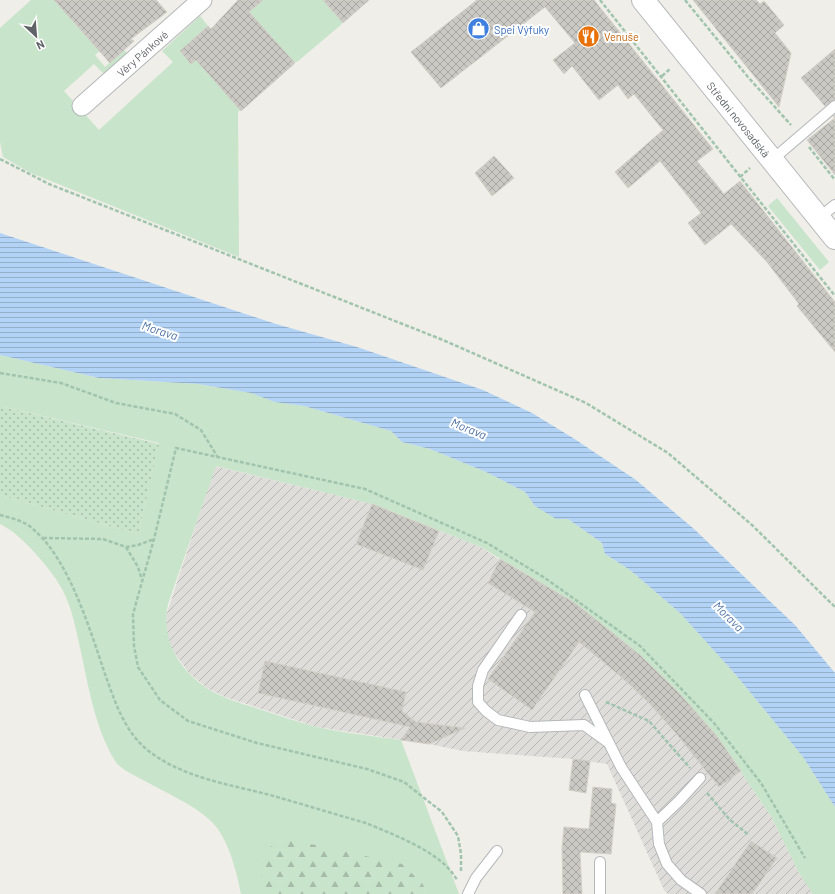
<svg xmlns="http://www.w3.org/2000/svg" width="835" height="894" viewBox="0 0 835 894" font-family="Barlow,sans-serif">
  <defs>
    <pattern id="industrial-furrows" width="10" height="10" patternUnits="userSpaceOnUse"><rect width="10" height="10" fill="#deddda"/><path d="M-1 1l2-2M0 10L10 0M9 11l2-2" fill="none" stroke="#b7b7b5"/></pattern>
    <pattern id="forest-firs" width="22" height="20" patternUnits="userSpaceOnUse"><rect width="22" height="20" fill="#c8e4ca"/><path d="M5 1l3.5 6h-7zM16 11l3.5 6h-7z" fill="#a6bca8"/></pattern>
    <pattern id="garden-dots" width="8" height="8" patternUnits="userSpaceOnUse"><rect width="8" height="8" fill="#c8e4ca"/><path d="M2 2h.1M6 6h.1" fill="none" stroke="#a6bca8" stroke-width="1.8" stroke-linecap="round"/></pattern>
    <pattern id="water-rules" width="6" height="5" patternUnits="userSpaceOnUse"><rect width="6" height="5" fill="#b2d3f5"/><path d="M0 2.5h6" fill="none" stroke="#94afca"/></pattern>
    <pattern id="building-cross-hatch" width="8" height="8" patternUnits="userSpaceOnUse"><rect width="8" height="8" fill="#cbc9c4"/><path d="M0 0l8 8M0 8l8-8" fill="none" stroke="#a8a7a3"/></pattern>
  </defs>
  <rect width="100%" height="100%" fill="#efeee8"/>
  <path fill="url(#industrial-furrows)" d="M215 466 372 504 481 547 497 558 577 617 716 735 772 818 799 873 811 888 813 894H668L664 890 607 764 573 759 463 751 429 744 317 727 225 697 207 688 189 673 173 651 167 636 166 616Z"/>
  <path fill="#c8e4ca" d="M31 0H54L62 8 66 5 68 15 77 27 82 23 87 29 83 33 93 44 104 47 95 55 105 67 124 50 129 55 105 75 94 64 64 91 99 130 173 62 162 51 200 16 208 26 180 51 191 64 200 56 201 66 211 77 215 73 240 110 238 112 239 257 31 173 3 157 0 142V28Z
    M246 0H323L342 21V24L297 62H294L245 16 253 8Z
    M777 198 829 262 820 270 768 206Z
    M0 355 99 378 198 384 252 393 275 402 304 406 391 431 402 442 430 449 486 472 525 492 535 506 568 519 602 543 605 554 630 570 680 613 736 675 803 757 835 807V894H813L799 873 772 818 716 735 679 693 640 655 555 592 481 547 372 504 216 466 168 604C161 640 178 669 208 689 224 699 244 704 262 710 280 716 298 722 317 727 344 733 373 736 401 740L459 894H426L423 884 261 851V894H241C237 872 228 838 212 822 193 804 168 794 145 781 136 776 121 770 115 761 94 726 88 683 79 643 75 625 71 605 62 589 55 576 44 563 35 553 24 541 14 531 0 524V495L138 534 159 443 0 406Z"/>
  <path fill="url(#forest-firs)" d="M288 839 402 864 423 884 426 894H261V851Z"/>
  <path fill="url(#garden-dots)" d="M0 406 159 444 138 534 0 495Z"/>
  <path fill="url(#water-rules)" d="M0 233 276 324 357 347 483 390 532 413 573 438 636 480 694 529 795 625 835 673V807L803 757 736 675 680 613 630 570 605 554 602 543 568 519H556L535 506 525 492 486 472 430 449 402 442 391 431 304 406 275 402 251 393 198 384 99 378 0 355Z"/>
  <path fill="url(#building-cross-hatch)" stroke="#d3d0c7" d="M54 0H156L167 12 131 39 134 41 110 63Z
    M238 0H263L249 12 295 63 241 111 196 60 191 64 180 51 208 26 211 29Z
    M323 0H369L343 23Z
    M477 0H594L713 149 697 161 724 194 740 181 835 302V352L797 306 799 304 767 262 731 224 705 245 688 223 701 213 660 161 628 188 615 172 663 130 634 94 628 99 618 85 599 100 572 66 564 74 553 60 575 43 545 7 441 88 411 52Z
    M693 0H756L760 4 764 1 784 25 775 33 791 53 779 107Z
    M835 49V100L825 106 801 78Z
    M835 115V175L807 140 835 118 833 116Z
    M494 156 514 178 492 196 475 173Z
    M372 504 439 531 423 570 356 544Z
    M500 559 575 603 640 655 679 693 716 735 741 771 719 787 675 732 648 702 619 675 579 642 532 710 488 679 535 612 488 583Z
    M265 661 406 692 402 711 416 722 465 728 429 744 401 740 410 727 258 693Z
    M573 759 590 761 586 793 569 790Z
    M593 787 612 789 611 803 616 804 611 854 580 852 582 894H563L562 848 564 827 589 829Z
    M751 841 777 858 752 894H715Z"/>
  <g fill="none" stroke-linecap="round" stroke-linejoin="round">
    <defs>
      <path id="service" d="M772 160 835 106
        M819 218 835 205
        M521 615 483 670 478 686V702L486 711 498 720 530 727 584 725 609 743
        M585 695 621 767 657 822 659 844 667 864 681 880 701 894
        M657 822 679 801 700 778
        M468 894 476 878 497 851
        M600 894V862"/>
      <g id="minor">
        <path id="s1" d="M82 106 202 0"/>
      </g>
      <g id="secondary">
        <path id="s2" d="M643 0 835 238"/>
      </g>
    </defs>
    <use href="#service" stroke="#b5b7ba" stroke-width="12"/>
    <use href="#minor" stroke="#b5b7ba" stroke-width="21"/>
    <use href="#secondary" stroke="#b4b6ba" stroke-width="24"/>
    <path stroke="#a1c4ae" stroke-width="2.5" stroke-dasharray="4 2" stroke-linecap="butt" d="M600 0 835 296
      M685 0 748 77 791 125
      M662 76 670 69
      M809 147 835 180
      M0 159 49 184 443 340 586 403 668 453 752 525 835 607
      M740 177 750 168
      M0 373 61 383 116 403 175 414 201 430 217 456
      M0 515C11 518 25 521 33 529 69 559 90 630 105 674 114 699 123 728 144 747 178 777 228 784 270 795 302 804 334 814 366 823 394 835 442 852 457 880
      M43 538 103 539 126 547 138 545 154 539
      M126 547 138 567 142 580
      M606 702 649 721 690 768
      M707 793 730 820 749 835
      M461 871V854L458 836 442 812 404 782 367 769 257 743 188 721 160 700 138 667 134 646 133 614 154 539 176 448 365 489 487 543 545 578 640 646 714 723 761 783 805 858"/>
    <use href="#service" stroke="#fff" stroke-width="10"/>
    <use href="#minor" stroke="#fff" stroke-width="19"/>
    <use href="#secondary" stroke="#fff" stroke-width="22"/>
  </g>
  <defs>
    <symbol id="shop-disc" viewBox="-11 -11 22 22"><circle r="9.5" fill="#3f7fe0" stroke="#fff"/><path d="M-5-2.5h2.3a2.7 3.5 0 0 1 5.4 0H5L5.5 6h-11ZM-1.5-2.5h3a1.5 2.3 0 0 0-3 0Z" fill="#fff"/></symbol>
    <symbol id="restaurant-disc" viewBox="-11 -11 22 22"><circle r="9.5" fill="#e8710a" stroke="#fff"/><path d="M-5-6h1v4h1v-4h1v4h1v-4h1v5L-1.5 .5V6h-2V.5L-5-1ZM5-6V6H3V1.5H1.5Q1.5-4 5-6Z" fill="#fff"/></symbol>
  </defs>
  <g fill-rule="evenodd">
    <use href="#shop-disc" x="466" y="16" width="25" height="25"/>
    <use href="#restaurant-disc" x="576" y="24" width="25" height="25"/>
  </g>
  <g text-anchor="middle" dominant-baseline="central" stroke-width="4" stroke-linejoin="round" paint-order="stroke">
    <g font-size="11" fill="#366cbe" stroke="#fff" text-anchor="start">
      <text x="494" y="29">Spei Výfuky</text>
    </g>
    <g font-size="11" fill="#c56008" stroke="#fff" text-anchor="start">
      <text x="604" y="36">Venuše</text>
    </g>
    <g font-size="11" fill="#5f6266" stroke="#fff">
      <text stroke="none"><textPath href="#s1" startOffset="80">Věry Pánkové</textPath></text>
      <text stroke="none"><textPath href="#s2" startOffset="153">Střední novosadská</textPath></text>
    </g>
    <g font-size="12" font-style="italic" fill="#4f73a6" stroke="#fff">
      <text transform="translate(160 330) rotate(18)">Morava</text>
      <text transform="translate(469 428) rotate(22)">Morava</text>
      <text transform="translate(729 616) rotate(45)">Morava</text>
    </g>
  </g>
  <g transform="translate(36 36) rotate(154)" stroke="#ffffff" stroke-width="3" paint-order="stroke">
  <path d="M0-3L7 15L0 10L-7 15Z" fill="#5f6266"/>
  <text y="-6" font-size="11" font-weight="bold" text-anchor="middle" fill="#5f6266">N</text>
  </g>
</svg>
